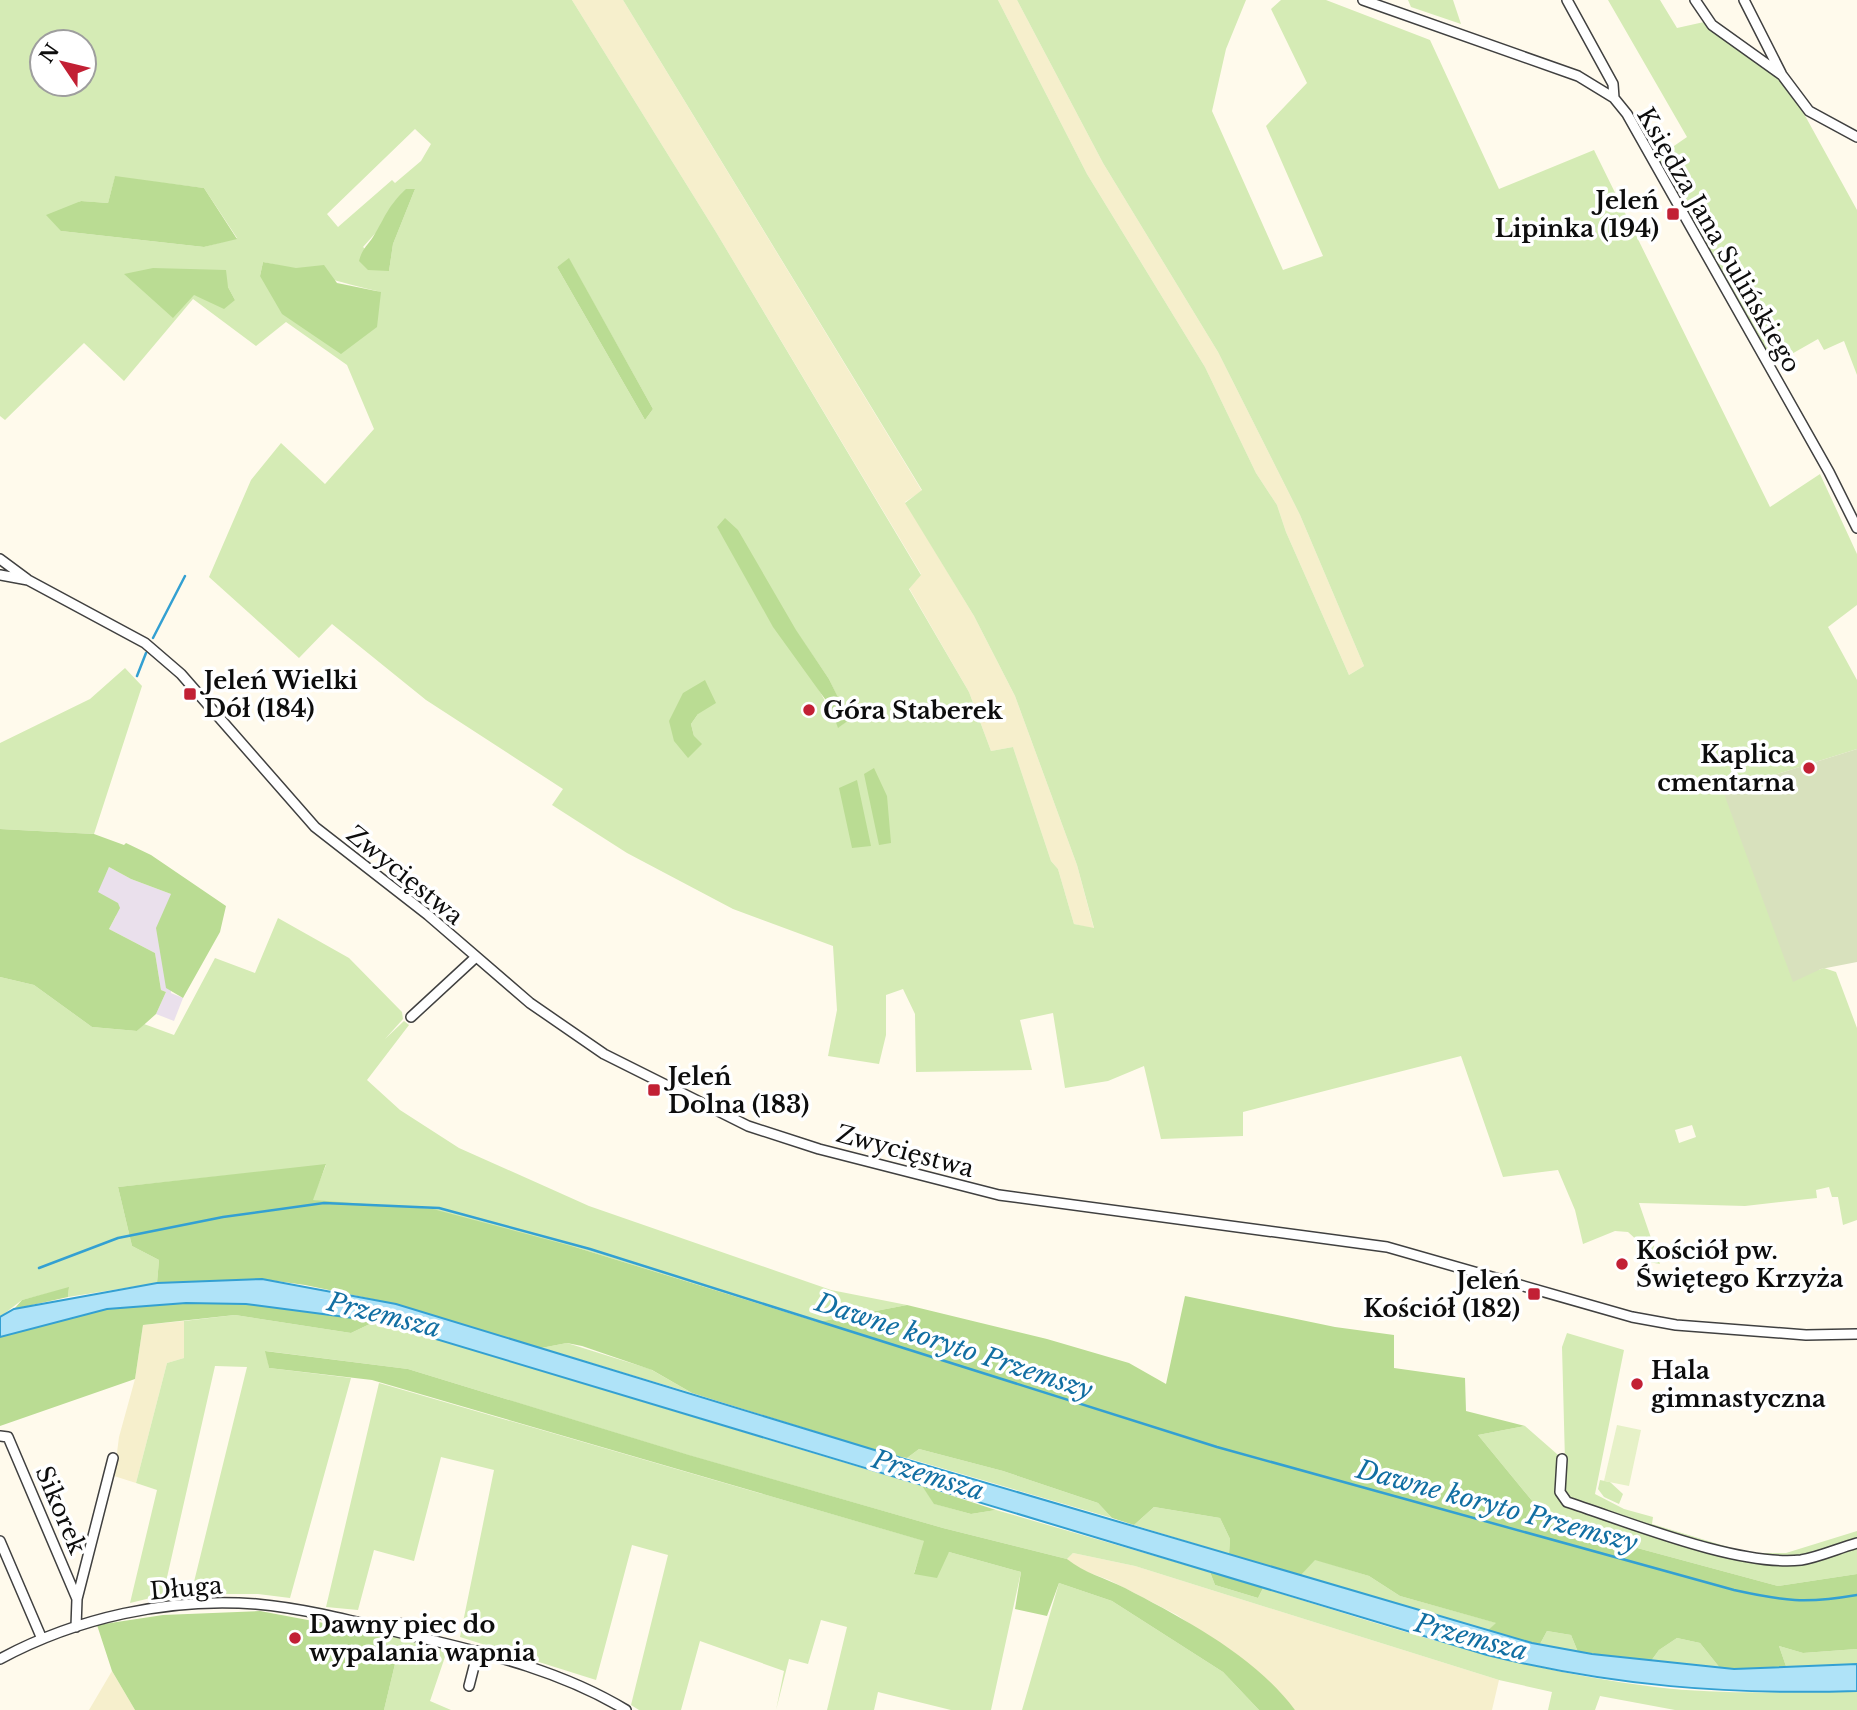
<svg xmlns="http://www.w3.org/2000/svg" width="1857" height="1710" viewBox="0 0 1857 1710" font-family="'Libre Baskerville',serif">
  <rect width="100%" height="100%" fill="#fffaec"/>
  <path fill="#eae0ec" d="M109 867 131 879 171 894V993L183 998 174 1021 156 1014 166 992 161 990 155 953 109 929 116 916 97 892Z"/>
  <path fill="#f6efcc" d="M572 0H623L922 491 905 502 974 616 1015 696 1077 865 1094 929 1074 924 1058 869 1051 861 1013 747 991 751 969 692 909 588 921 574 716 232Z
    M998 0H1017L1103 163 1218 352 1300 515 1364 666 1349 675 1286 532 1277 505 1256 473 1205 367 1087 174Z
    M184 1321V1358L167 1363 136 1483 114 1476 119 1437 135 1379 143 1325Z
    M1073 1553 1135 1566 1499 1680 1492 1710H1295L1250 1665 1177 1615 1109 1580 1079 1569 1067 1559Z
    M112 1671 135 1710H89Z"/>
  <path fill="#d5ebb5" fill-rule="evenodd" d="M0 0H572L716 232 921 575 909 589 969 692 991 751 1013 747 1051 861 1058 869 1074 924 1094 928 1077 865 1015 696 974 616 905 503 922 490 623 0H998L1087 174 1205 367 1256 473 1277 505 1286 532 1349 675 1364 666 1300 515 1218 352 1103 163 1017 0H1246L1226 49 1212 111 1283 270 1323 256 1266 126 1307 83 1271 9 1281 0H1326L1430 40 1499 189 1594 150 1770 507 1820 474 1857 554V605L1828 627 1857 680V749L1723 791 1818 970 1824 968 1836 972 1857 1028V1220L1843 1225 1838 1197H1832L1829 1187 1816 1190 1817 1198 1745 1206 1639 1203 1660 1264 1643 1261 1640 1243 1628 1232 1615 1231 1583 1244 1575 1210 1558 1170 1503 1177 1461 1056 1243 1112V1136L1161 1139 1144 1066 1108 1081 1065 1088 1053 1013 1020 1020 1032 1070 916 1072 915 1014 903 989 886 995V1035L879 1064 828 1056 837 1010 833 946 733 909 627 853 552 805 563 789 426 700 332 624 299 658 209 577 251 480 281 443 325 484 374 429 347 365 286 322 256 346 193 299 124 381 84 343 5 420 0 416ZM42 42H84V84H42ZM415 129 431 144 421 161 395 183 392 180 338 227 327 214ZM115 177 204 188 237 238 204 247 61 231 80 201 108 203ZM415 189 393 244 389 271 363 247ZM569 259 653 409 645 420 557 267ZM263 262C303 270 341 283 381 292L260 276ZM228 287 235 300 194 295ZM717 527 796 631 829 679 848 720 839 727C804 659 759 592 717 527ZM698 714 691 724 694 736 669 721ZM1692 1125 1696 1137 1679 1143 1675 1130Z
    M1408 0H1453L1461 24 1411 7Z
    M1608 0H1660L1677 28 1704 22 1781 80 1803 112 1857 210V375L1844 341 1824 350 1818 339 1774 364 1658 157 1687 137Z
    M125 668 142 686 94 834 0 829V743L90 699Z
    M278 918 349 958 402 1012 403 1019 385 1039 404 1021 409 1025 367 1080 400 1110 459 1148 589 1206 831 1290 907 1305 818 1322 575 1247 312 1200 326 1165 118 1187 132 1246 159 1260 157 1283 68 1297 69 1288 22 1300 0 1317V977L34 985 92 1027 137 1031 144 1024 174 1035 215 958 255 973Z
    M235 1315 351 1333 376 1321 922 1486 935 1504 971 1514 996 1510 1210 1572 1215 1585 1258 1598 1263 1588C1392 1628 1520 1671 1655 1687 1722 1695 1790 1692 1857 1691V1710H1675L1600 1696 1595 1710H1548L1552 1692 1499 1680 1135 1566 1073 1553 1067 1559 943 1528 688 1455 408 1369 266 1351 269 1368 351 1378 290 1598 258 1594H191L247 1367 215 1366 163 1595 130 1603 157 1490 136 1483 167 1363 184 1358V1321Z
    M1567 1333 1624 1350 1595 1494 1624 1509 1653 1517 1652 1524 1748 1553H1786L1857 1531V1574L1778 1586 1552 1525 1478 1435 1525 1426 1565 1461 1562 1347Z
    M567 1343 650 1369 692 1393 541 1348Z
    M379 1383 925 1541 914 1573 949 1552 1021 1572 991 1710H951L878 1692 874 1710H827L847 1627 821 1620 808 1664 789 1659 776 1710 784 1671 700 1641 681 1710H639L631 1705 668 1555 632 1545 596 1680 460 1637 494 1470 441 1457 414 1561 374 1550 358 1610 326 1607Z
    M919 1449 1003 1471 1098 1503 1112 1518 907 1458Z
    M1600 1480 1610 1482 1623 1494 1619 1504 1604 1497 1598 1489Z
    M1154 1507 1220 1518 1230 1539 1229 1554 1134 1525Z
    M1314 1559 1369 1576 1400 1596 1497 1623 1487 1631 1300 1576Z
    M1059 1583 1112 1601 1223 1672 1259 1710H1022Z
    M1547 1631 1571 1635 1578 1652 1540 1644Z
    M382 1634 447 1651 430 1701 451 1710H384L395 1664Z
    M1677 1638 1700 1643 1720 1668 1651 1661 1659 1650Z
    M1779 1646 1803 1653 1857 1649V1664L1787 1669Z"/>
  <path fill="#badc93" d="M115 176 204 188 237 239 204 247 61 231 46 215 81 201 108 203Z
    M406 189H415L393 244 389 271 368 270 359 261C362 249 367 246 373 237 386 216 387 207 406 189Z
    M569 258 653 409 645 420 557 267Z
    M263 262 296 268 324 265 337 283 381 292 377 327 341 354 282 314 260 276Z
    M153 268 226 270 228 287 235 300 224 309 194 295 173 318 124 274Z
    M725 518 738 530 796 630 829 679 849 720 838 728 830 706 773 627 717 527Z
    M705 680 716 703 698 714 691 724 694 736 702 744 688 758 674 741 669 721 683 693Z
    M874 768 887 796 891 843 879 845 864 774Z
    M857 780 871 846 852 848 839 788Z
    M0 829 94 834 124 845 126 843 151 855 226 906 220 932 183 998 166 988 156 928 171 894 131 879 109 867 98 892 118 903 120 908 109 929 155 953 161 990 166 992 156 1014 137 1031 92 1027 34 985 0 977Z
    M326 1164 313 1200 433 1209 575 1247 818 1322 907 1305 1047 1339 1129 1363 1166 1384 1185 1296 1335 1327 1394 1335V1368L1465 1378 1466 1411 1525 1426 1478 1435 1552 1525 1778 1586 1857 1574V1649L1803 1653 1779 1646 1787 1669 1720 1668 1700 1643 1677 1638 1659 1650 1651 1661 1578 1652 1571 1635 1547 1631 1540 1644 1532 1643 1487 1631 1496 1623 1400 1596 1369 1576 1315 1560 1300 1576 1229 1554 1230 1539 1220 1518 1154 1507 1134 1525 1112 1518 1098 1503 1003 1471 919 1449 907 1458 891 1455 692 1393 652 1370 582 1346 567 1343 541 1348 396 1304 305 1285 262 1279 157 1283 159 1260 132 1246 118 1187Z
    M69 1287 68 1297 14 1309 22 1300Z
    M186 1303 246 1304 376 1321 351 1333 235 1315 143 1325 135 1379 0 1426V1337L107 1309Z
    M265 1351 408 1369 689 1455 943 1528 1067 1559C1084 1573 1105 1578 1125 1588 1184 1619 1254 1655 1295 1710H1259L1223 1672 1112 1601 1059 1583 1047 1616 1015 1609 1021 1572 949 1552 937 1578 914 1574 924 1541 372 1380 269 1368Z
    M922 1486 996 1510 971 1514 934 1504Z
    M1210 1572 1263 1588 1258 1598 1215 1585Z
    M260 1611 382 1634 395 1664 384 1710H135L112 1671 97 1625 163 1615Z"/>
  <path fill="#d8e1bd" d="M1857 749V962L1821 969 1793 982 1723 791Z"/>
  <path fill="#e6f1c7" d="M1617 1425 1641 1430 1629 1486 1604 1481Z"/>
  <path fill="#afe3f8" stroke="#33a0d2" stroke-width="2" d="M262 1279 396 1304 891 1455 1532 1643 1592 1654 1734 1669 1857 1664V1691C1726 1695 1614 1686 1487 1655L376 1321 246 1304 186 1303 107 1309 0 1337V1317L14 1309 157 1283Z"/>
  <g fill="none" stroke-linecap="round" stroke-linejoin="round">
    <path stroke="#33a0d2" stroke-width="2.5" d="M153 638 185 576
      M137 676 146 653
      M39 1268 118 1238 223 1217 324 1203 439 1208 590 1249 1217 1447 1734 1590C1784 1601 1805 1604 1857 1595"/>
    <defs>
      <path id="minor" d="M1363 0 1578 76 1614 98 1627 114 1829 472 1857 528
        M1567 0 1613 84 1614 98
        M1695 0 1712 25 1782 75 1809 111 1857 137
        M1744 0 1781 73
        M0 559 27 579
        M0 575 28 580 145 643 181 674 315 827 428 915 530 1003 604 1054 748 1126 819 1149 999 1195 1387 1247 1632 1317 1676 1325 1806 1335 1857 1334
        M411 1017 476 957
        M0 1436 8 1437 77 1599
        M1562 1459 1560 1492 1567 1502C1629 1522 1738 1567 1801 1560 1819 1557 1839 1548 1857 1543
        M0 1541 42 1639
        M76 1627 77 1599 113 1458
        M382 1629 396 1623 425 1628
        M0 1659C76 1618 169 1597 256 1604 312 1609 367 1625 422 1638 494 1655 563 1672 626 1710
        M469 1686 478 1651"/>
    </defs>
    <use href="#minor" stroke="#404040" stroke-width="12"/>
    <use href="#minor" stroke="#fff" stroke-width="9"/>
  </g>
  <g fill="#c22034" stroke="#fff" stroke-width="2.5">
    <rect x="1666" y="207" width="14" height="14" rx="3.5"/>
    <rect x="183" y="687" width="14" height="14" rx="3.5"/>
    <circle cx="809" cy="710" r="7"/>
    <circle cx="1809" cy="768" r="7"/>
    <rect x="647" y="1083" width="14" height="14" rx="3.5"/>
    <circle cx="1622" cy="1264" r="7"/>
    <rect x="1527" y="1287" width="14" height="14" rx="3.5"/>
    <circle cx="1637" cy="1384" r="7"/>
    <circle cx="295" cy="1638" r="7"/>
  </g>
  <g text-anchor="middle" dominant-baseline="central" stroke-width="7" stroke-linejoin="round" paint-order="stroke">
    <g font-size="24" font-weight="bold" fill="#0d0d0d" stroke="#fff" text-anchor="start">
      <text x="1659" y="200" text-anchor="end">Jeleń<tspan x="1659" dy="28">Lipinka (194)</tspan></text>
      <text x="204" y="680">Jeleń Wielki<tspan x="204" dy="28">Dół (184)</tspan></text>
      <text x="823" y="710">Góra Staberek</text>
      <text x="1795" y="754" text-anchor="end">Kaplica<tspan x="1795" dy="28">cmentarna</tspan></text>
      <text x="668" y="1076">Jeleń<tspan x="668" dy="28">Dolna (183)</tspan></text>
      <text x="1636" y="1250">Kościół pw.<tspan x="1636" dy="28">Świętego Krzyża</tspan></text>
      <text x="1520" y="1280" text-anchor="end">Jeleń<tspan x="1520" dy="28">Kościół (182)</tspan></text>
      <text x="1651" y="1370">Hala<tspan x="1651" dy="28">gimnastyczna</tspan></text>
      <text x="309" y="1624">Dawny piec do<tspan x="309" dy="28">wypalania wapnia</tspan></text>
    </g>
    <g font-size="24" fill="#0d0d0d" stroke="#fff">
      <text transform="translate(1719 240) rotate(60)">Księdza Jana Sulińskiego</text>
      <text transform="translate(405 875) rotate(39)">Zwycięstwa</text>
      <text transform="translate(905 1151) rotate(15)">Zwycięstwa</text>
      <text transform="translate(61 1510) rotate(67)">Sikorek</text>
      <text transform="translate(186 1588) rotate(-5)">Długa</text>
    </g>
    <g font-size="26" font-style="italic" fill="#126fa3" stroke="#fff">
      <text transform="translate(384 1315) rotate(14)">Przemsza</text>
      <text transform="translate(954 1346) rotate(18)">Dawne koryto Przemszy</text>
      <text transform="translate(928 1475) rotate(17)">Przemsza</text>
      <text transform="translate(1497 1506) rotate(15)">Dawne koryto Przemszy</text>
      <text transform="translate(1471 1637) rotate(15)">Przemsza</text>
    </g>
  </g>
  <g transform="translate(63 63) rotate(305)"><circle r="33" fill="#ffffff" stroke="#9e9e9e" stroke-width="2"/>
  <path d="M0-5L12 26L0 18L-12 26Z" fill="#c22034"/>
  <text y="-10" font-size="19" font-weight="bold" text-anchor="middle" fill="#0d0d0d">N</text>
  </g>
</svg>
